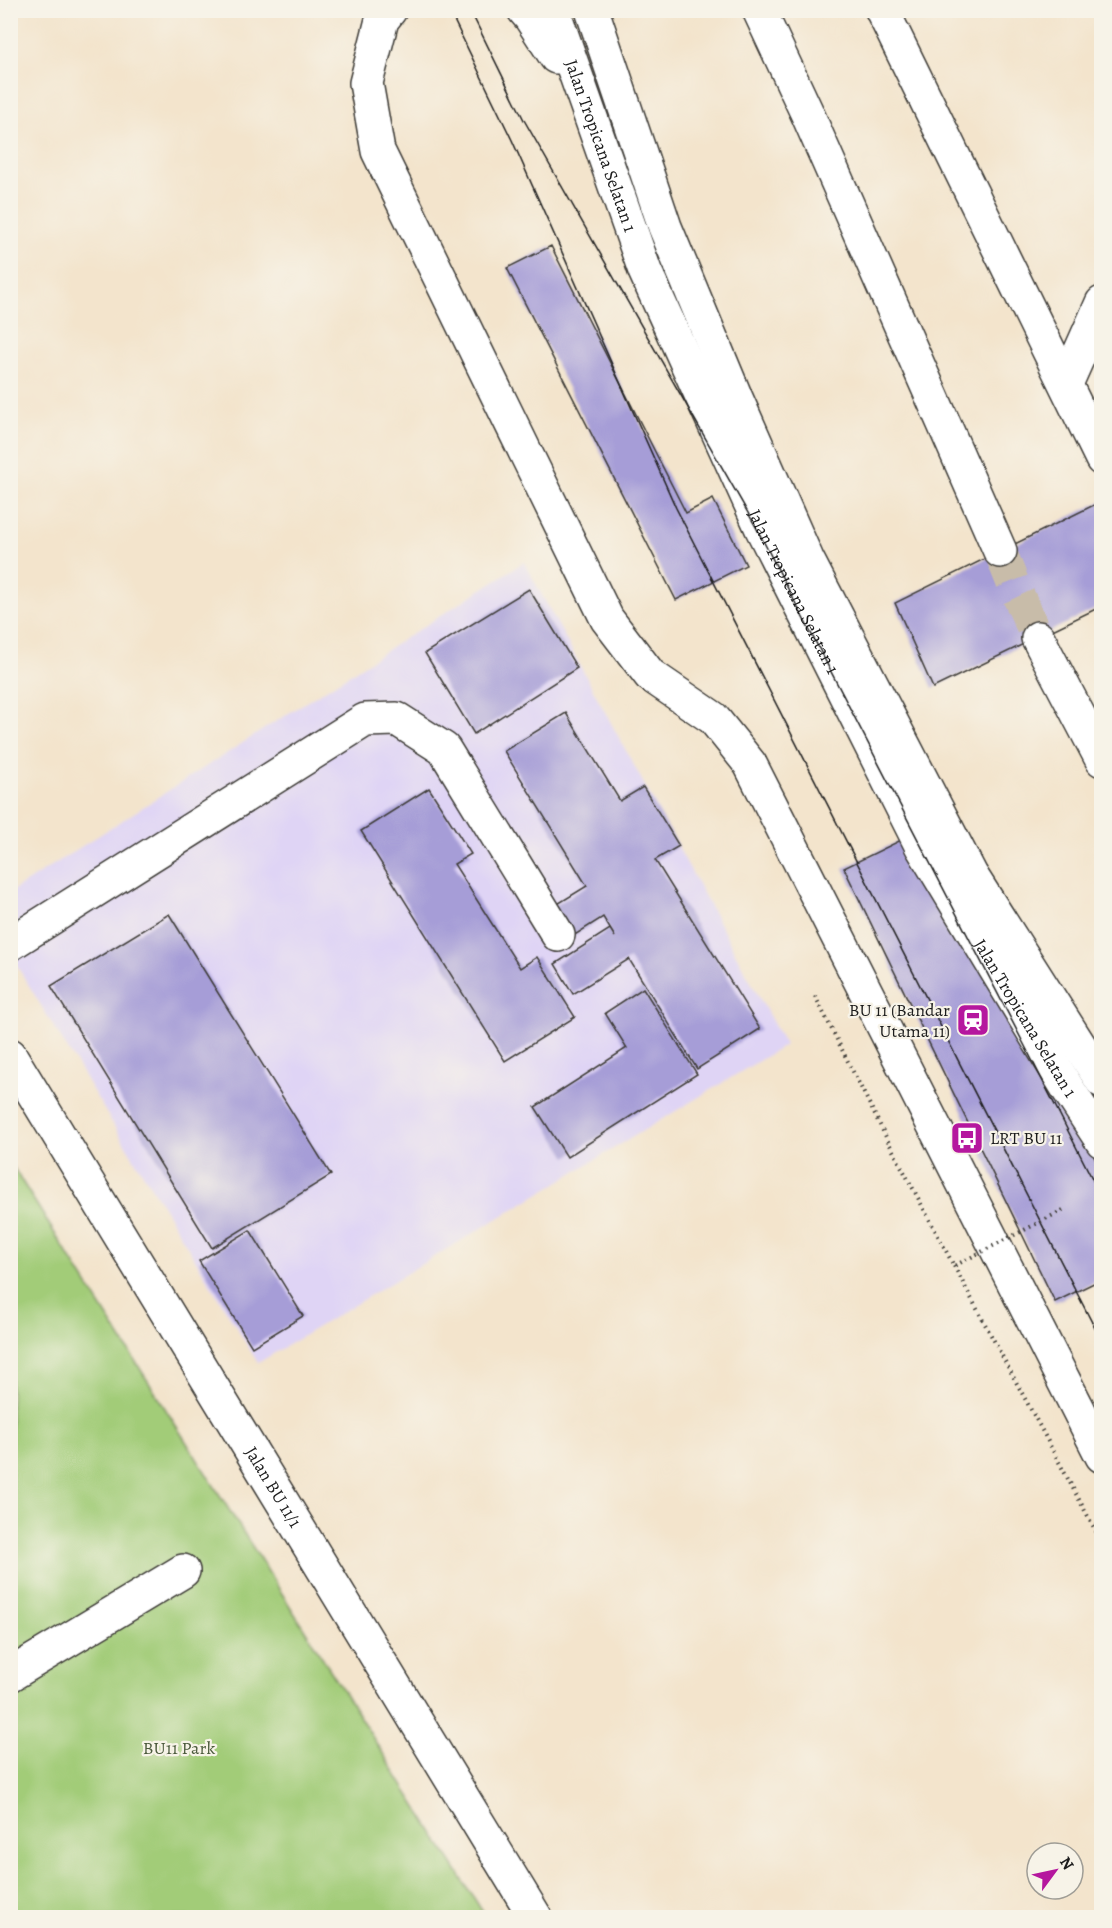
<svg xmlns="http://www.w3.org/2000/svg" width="1112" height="1928" viewBox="0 0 1112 1928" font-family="Alegreya,serif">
  <rect width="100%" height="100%" fill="#f7f3e8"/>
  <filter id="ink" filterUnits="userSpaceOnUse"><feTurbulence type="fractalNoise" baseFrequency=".0167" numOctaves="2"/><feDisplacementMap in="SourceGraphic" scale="12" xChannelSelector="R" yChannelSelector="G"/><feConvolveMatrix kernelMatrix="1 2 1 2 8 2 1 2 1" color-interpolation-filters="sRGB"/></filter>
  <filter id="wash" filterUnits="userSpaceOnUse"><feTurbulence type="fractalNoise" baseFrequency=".008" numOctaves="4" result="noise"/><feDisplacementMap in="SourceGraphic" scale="24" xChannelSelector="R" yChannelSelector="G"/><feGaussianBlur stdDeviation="1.35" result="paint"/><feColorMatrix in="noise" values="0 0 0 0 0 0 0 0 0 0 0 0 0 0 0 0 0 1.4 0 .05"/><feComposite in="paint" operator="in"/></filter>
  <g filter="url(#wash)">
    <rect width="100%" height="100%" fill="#f3e4cc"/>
    <path fill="#dfd4f5" d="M524 562 785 1045 258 1363 11 956V892Z"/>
    <path fill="#a2cc78" stroke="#5f744a" stroke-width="1.5" d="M11 1164 486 1917H11Z"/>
    <g id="blocks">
      <path fill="#a69dd7" d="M551 246 686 513 713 499 746 565 676 600 507 268Z
        M1102 501V606L933 688 895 603Z
        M529 589 577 668 474 734 425 653Z
        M566 713 620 801 643 787 679 846 655 860 760 1029 697 1069 629 959 573 994 555 964 610 929 615 937 603 917 570 938 551 908 587 886 504 751Z
        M429 788 471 854 454 864 520 968 537 957 575 1017 505 1061 361 831Z
        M932 825 1102 1173V1279L1055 1302 844 868Z
        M169 914 331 1175 212 1248 51 986Z
        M643 988 697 1074 567 1157 535 1107 627 1048 605 1013Z
        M250 1230 303 1316 252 1347 199 1261Z"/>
    </g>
  </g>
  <g filter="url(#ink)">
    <use href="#blocks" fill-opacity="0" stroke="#3c3a36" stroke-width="1.5"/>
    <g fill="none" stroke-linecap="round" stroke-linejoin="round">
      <path stroke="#c8bca9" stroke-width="33" stroke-dasharray="33 16" stroke-linecap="butt" d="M1000 551 1016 591 1038 638"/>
      <defs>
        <g id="minor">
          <path d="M390 10 382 20 366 83 378 151 607 619 650 675 713 718 750 764 1102 1456"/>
          <path d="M524 10 530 17 556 57"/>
          <path id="s1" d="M553 10 645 271 762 529 922 847 1068 1089 1102 1141"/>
          <path d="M592 10 665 227 736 398 807 559 971 875 1102 1081"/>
          <path d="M1066 384 1102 303"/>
          <path d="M10 944 365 720 397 719 444 749 558 935"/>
          <path id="s2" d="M10 1055 536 1918"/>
          <path d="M10 1675 183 1571"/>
        </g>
        <path id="highway" d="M759 10 807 113 1000 551
          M882 10 1102 459
          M1038 638 1102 760"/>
      </defs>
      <use href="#minor" stroke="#3c3a36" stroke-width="36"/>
      <use href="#highway" stroke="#3c3a36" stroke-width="36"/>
      <path stroke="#3c3a36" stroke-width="4" stroke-dasharray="1.5 4.5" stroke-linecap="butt" d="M815 996 890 1145
        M954 1266 1098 1535"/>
      <use href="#minor" stroke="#fff" stroke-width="33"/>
      <use href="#highway" stroke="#fff" stroke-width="33"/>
      <path stroke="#1c1c1c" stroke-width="1.5" d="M449 10 512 140 676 508 1102 1342
        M470 10 524 120 756 527 1028 1052 1102 1198"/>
      <path stroke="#3c3a36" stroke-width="4" stroke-dasharray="1.5 4.5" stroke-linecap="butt" d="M890 1145 954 1266 1065 1209"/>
    </g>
  </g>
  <defs>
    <symbol id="station-square" viewBox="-11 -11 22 22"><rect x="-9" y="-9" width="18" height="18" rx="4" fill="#b5179e" stroke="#f7f3e8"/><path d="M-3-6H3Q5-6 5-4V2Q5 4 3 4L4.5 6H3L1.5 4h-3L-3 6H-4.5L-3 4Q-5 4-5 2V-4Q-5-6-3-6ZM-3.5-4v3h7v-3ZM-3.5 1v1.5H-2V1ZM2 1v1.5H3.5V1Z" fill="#fff"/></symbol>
    <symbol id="bus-square" viewBox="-11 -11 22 22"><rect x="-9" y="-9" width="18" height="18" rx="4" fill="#b5179e" stroke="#f7f3e8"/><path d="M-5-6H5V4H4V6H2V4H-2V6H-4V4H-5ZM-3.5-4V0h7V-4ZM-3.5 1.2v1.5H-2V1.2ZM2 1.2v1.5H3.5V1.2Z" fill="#fff"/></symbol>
  </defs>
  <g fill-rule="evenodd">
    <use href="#station-square" x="954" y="1001" width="38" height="38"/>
    <use href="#bus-square" x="948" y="1119" width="38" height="38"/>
  </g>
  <g text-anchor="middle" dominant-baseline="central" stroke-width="4.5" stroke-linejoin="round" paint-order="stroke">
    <g font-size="18" fill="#1c1c1c" stroke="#f7f3e8">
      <text stroke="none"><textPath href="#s1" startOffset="144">Jalan Tropicana Selatan 1</textPath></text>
      <text stroke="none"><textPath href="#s1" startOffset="630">Jalan Tropicana Selatan 1</textPath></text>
      <text stroke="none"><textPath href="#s1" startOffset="1116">Jalan Tropicana Selatan 1</textPath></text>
      <text stroke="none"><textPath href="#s2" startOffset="506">Jalan BU 11/1</textPath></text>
    </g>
    <g font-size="18" fill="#1c1c1c" stroke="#f7f3e8" text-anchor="end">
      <text x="950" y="1010">BU 11 (Bandar<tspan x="950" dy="21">Utama 11)</tspan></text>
      <text x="990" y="1138" text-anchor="start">LRT BU 11</text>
    </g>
    <g font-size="18" fill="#4b5a3c" stroke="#f7f3e8">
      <text x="179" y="1748">BU11 Park</text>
    </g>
  </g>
  <rect width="1112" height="1928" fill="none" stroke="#f7f3e8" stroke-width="36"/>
  <g transform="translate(1055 1871) rotate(57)"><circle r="28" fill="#f7f3e8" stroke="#9f9d96" stroke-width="1.5"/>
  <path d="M0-4.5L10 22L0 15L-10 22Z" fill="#b5179e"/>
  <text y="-9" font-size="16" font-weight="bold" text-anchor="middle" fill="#1c1c1c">N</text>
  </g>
</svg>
